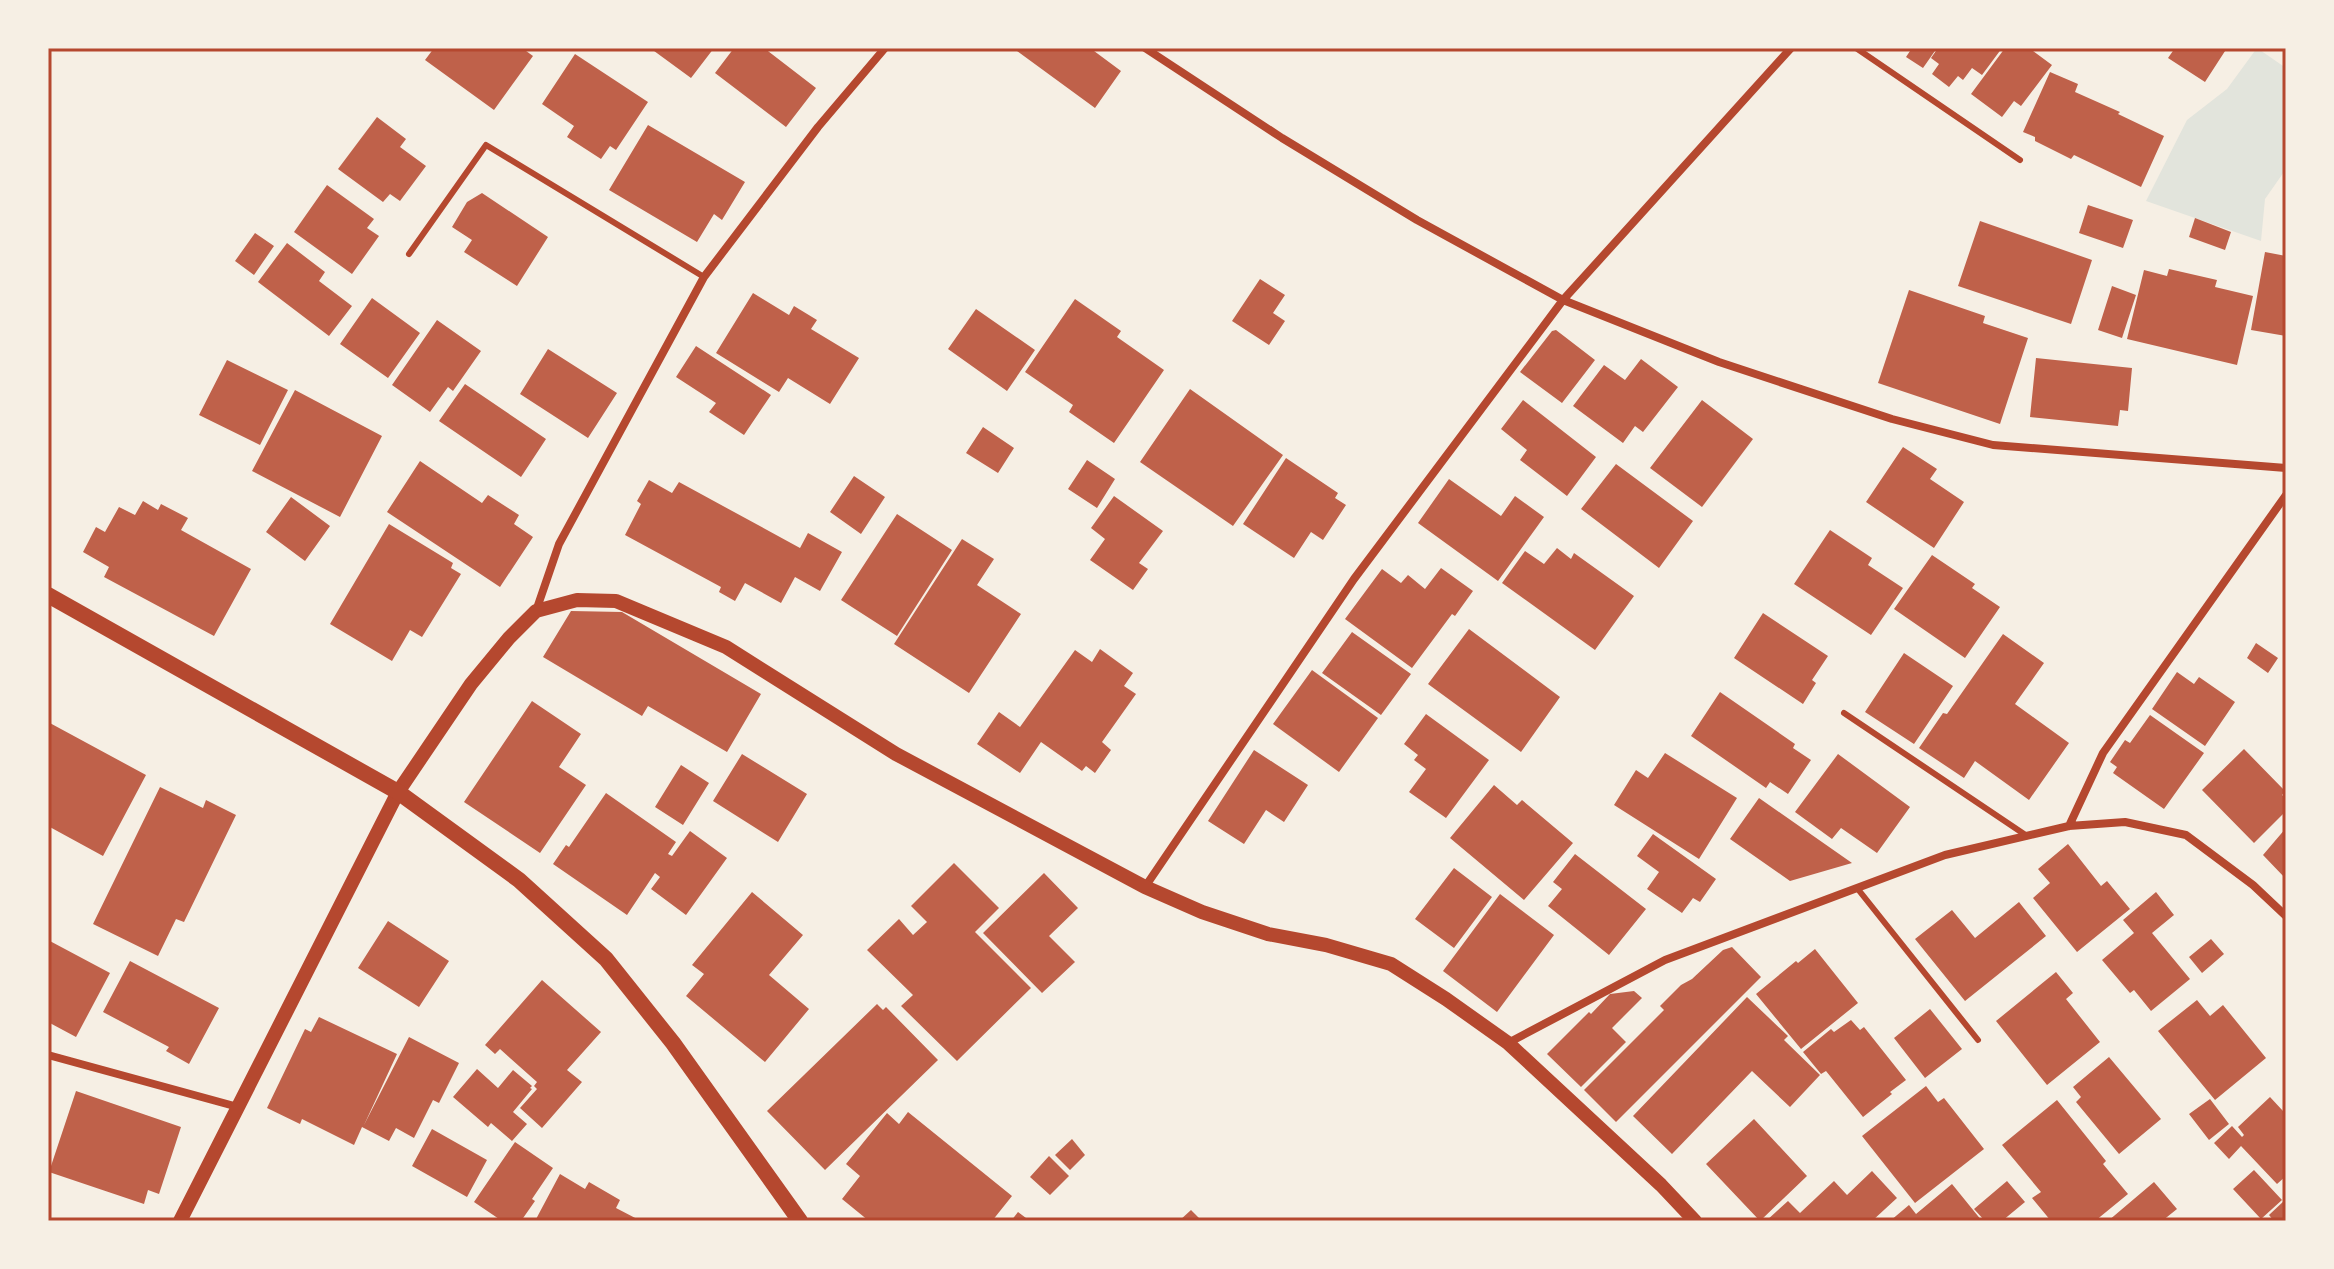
<svg xmlns="http://www.w3.org/2000/svg" width="2334" height="1269" viewBox="0 0 2334 1269" font-family="'Fira Sans',sans-serif">
  <rect width="100%" height="100%" fill="#f6efe4"/>
  <path fill="#e2e4dc" d="M2257 48 2286 68V169L2265 199 2261 241 2146 201 2187 120 2227 89Z"/>
  <path fill="#bf614a" d="M434 48H522L533 56 494 110 425 60Z
    M650 48H714L691 78Z
    M734 48H764L816 88 786 127 715 73Z
    M1013 48H1090L1121 71 1095 108Z
    M1907 48H1937L1923 68 1906 57 1910 51Z
    M1938 48H2002L1982 75 1972 68 1963 80 1958 76 1949 87 1932 74 1939 64 1931 58Z
    M2005 48H2029L2052 65 2021 106 2014 101 2002 117 1971 94Z
    M2175 48H2227L2205 82 2168 58Z
    M575 54 648 102 616 150 610 146 601 159 567 137 574 126 542 104Z
    M2050 72 2078 84 2075 92 2120 112 2118 114 2164 136 2141 187 2074 155 2071 159 2035 141V137L2023 132Z
    M377 117 406 139 400 147 426 166 400 201 390 194 383 202 338 169Z
    M648 125 745 182 722 220 714 214 697 242 609 190Z
    M327 185 374 219 367 228 379 236 352 274 294 232Z
    M482 193 548 237 517 286 464 252 472 240 452 227 467 202Z
    M2088 205 2133 220 2123 248 2079 233Z
    M2195 218 2231 232 2225 250 2189 237Z
    M1980 221 2092 260 2071 324 1958 286Z
    M255 233 274 246 254 275 235 261Z
    M287 243 325 272 319 281 352 306 329 336 258 282Z
    M2265 252 2286 256V336L2251 330Z
    M2169 269 2217 280 2215 287 2253 296 2237 365 2127 339 2144 270 2167 276Z
    M1260 279 1285 295 1273 313 1285 321 1269 345 1232 321Z
    M2112 286 2136 295 2122 338 2098 330Z
    M1909 290 1985 316 1983 323 2028 338 2000 424 1878 383Z
    M753 293 789 315 794 306 817 320 811 329 859 358 830 404 788 378 779 392 716 353Z
    M372 298 420 333 388 378 340 344Z
    M1075 299 1121 331 1117 337 1164 370 1114 443 1069 412 1073 405 1025 372Z
    M976 309 1035 350 1007 391 948 349Z
    M437 320 481 351 453 391 448 387 430 412 392 385Z
    M1556 330 1595 360 1562 403 1520 372 1552 331Z
    M696 346 771 395 744 435 709 412 716 403 676 377Z
    M548 349 617 393 588 438 520 394Z
    M2036 358 2132 368 2128 411 2120 410 2118 426 2030 417Z
    M1641 359 1678 387 1643 432 1635 426 1623 443 1573 406 1604 365 1625 380Z
    M227 360 288 390 260 445 199 415Z
    M465 384 546 439 521 477 439 421Z
    M1190 389 1283 455 1233 526 1140 462Z
    M295 390 382 436 340 517 252 471Z
    M1523 400 1596 457 1567 496 1520 460 1527 450 1501 429Z
    M1702 400 1753 439 1702 507 1650 468Z
    M983 427 1014 448 998 473 966 453Z
    M1903 447 1937 469 1930 479 1964 502 1934 548 1866 502Z
    M1286 458 1338 493 1335 498 1346 505 1323 540 1311 532 1294 558 1243 524Z
    M1087 460 1115 479 1097 508 1068 489Z
    M420 461 482 503 488 495 519 515 514 524 533 537 500 587 387 512Z
    M1616 464 1693 521 1659 568 1581 509Z
    M854 476 885 497 861 534 830 512Z
    M1449 479 1501 516 1515 496 1544 517 1498 581 1418 523Z
    M649 480 672 493 679 482 800 548 808 533 842 552 820 591 795 577 781 603 745 583 735 601 719 592 721 587 625 535 641 504 637 501Z
    M1114 496 1163 531 1139 563 1148 569 1133 590 1090 560 1105 539 1091 528Z
    M291 497 330 526 305 561 266 532Z
    M143 501 158 510 161 504 188 518 181 530 251 569 214 636 104 577 109 567 83 552 96 527 105 532 119 507 135 515Z
    M897 514 952 550 897 636 841 600Z
    M389 524 453 563 451 568 461 574 422 637 410 630 392 661 330 624Z
    M1830 530 1872 558 1868 565 1903 588 1871 635 1794 584Z
    M962 539 994 559 977 585 1021 614 969 693 894 644Z
    M1557 548 1571 559 1574 553 1634 596 1595 650 1502 583 1525 551 1544 564Z
    M1932 555 1975 584 1972 588 2000 607 1965 658 1894 609Z
    M1441 568 1473 591 1455 616 1452 614 1412 668 1345 619 1382 569 1401 583 1408 575 1425 589Z
    M571 611 622 612 761 694 727 752 648 706 642 716 543 657Z
    M1763 613 1828 656 1812 680 1816 683 1803 704 1734 658Z
    M1469 629 1560 697 1521 752 1428 684Z
    M1352 632 1411 674 1381 715 1322 673Z
    M2003 634 2044 663 2015 704 2069 743 2029 800 1975 761 1964 778 1919 748 1943 713 1947 714Z
    M2256 643 2278 658 2268 673 2247 658Z
    M1100 649 1133 673 1124 686 1136 694 1102 742 1111 750 1095 773 1086 766 1082 771 1041 742 1020 773 977 744 999 712 1020 727 1075 650 1092 662Z
    M1904 653 1953 686 1914 744 1865 712Z
    M1312 670 1378 718 1339 772 1273 724Z
    M2177 672 2194 684 2199 677 2235 702 2205 746 2152 709Z
    M1720 692 1795 744 1793 748 1811 760 1788 794 1770 782 1766 788 1691 736Z
    M532 701 581 734 559 767 586 785 540 853 464 802Z
    M1426 714 1489 760 1446 818 1409 792 1426 769 1414 760 1418 755 1404 744Z
    M2150 715 2204 753 2164 809 2113 773 2117 767 2110 762 2125 740 2130 743Z
    M48 722 146 775 103 856 48 826Z
    M2244 749 2285 791 2282 795 2286 799V811L2254 843 2202 790Z
    M1254 750 1308 785 1284 822 1266 810 1244 844 1208 821Z
    M1665 753 1737 798 1699 859 1614 805 1636 770 1648 778Z
    M742 754 807 794 778 842 713 801Z
    M1838 754 1910 807 1877 853 1841 828 1832 839 1795 812Z
    M681 765 709 783 683 825 655 807Z
    M1494 785 1517 805 1522 800 1573 843 1524 900 1450 838Z
    M160 787 203 808 206 800 236 815 184 922 176 919 158 956 93 924Z
    M606 793 676 842 668 854 672 856 690 831 727 858 686 915 651 889 660 877 655 873 627 915 553 864 566 845 569 847Z
    M1759 798 1852 863 1790 881 1730 839Z
    M2286 828V879L2263 855Z
    M1653 834 1716 879 1700 902 1693 898 1682 913 1647 889 1659 872 1637 856Z
    M2068 844 2101 886 2107 881 2130 909 2077 952 2033 898 2050 883 2038 869Z
    M1575 854 1646 909 1609 955 1548 906 1562 889 1553 882Z
    M954 863 999 908 975 932 1031 988 957 1061 901 1006 913 995 867 950 899 919 913 935 927 922 911 906Z
    M1454 868 1492 897 1454 948 1415 919Z
    M1044 873 1078 908 1049 936 1075 962 1042 993 983 933Z
    M752 892 803 935 769 975 809 1009 765 1062 686 996 704 974 692 965Z
    M2156 892 2174 915 2152 933 2190 979 2151 1011 2134 990 2130 993 2102 960 2134 933 2123 920Z
    M1500 894 1554 935 1497 1012 1443 971Z
    M2019 902 2046 936 1965 1001 1915 939 1952 910 1975 938Z
    M388 921 449 961 419 1007 358 968Z
    M2211 939 2224 954 2202 973 2189 957Z
    M48 940 110 973 76 1037 48 1022Z
    M1732 947 1761 977 1616 1122 1584 1090 1664 1010 1660 1006 1681 985 1692 979 1723 950Z
    M1815 949 1858 1003 1801 1049 1756 994 1796 961 1798 963Z
    M130 961 219 1008 189 1064 166 1051 169 1047 103 1012Z
    M2056 972 2073 993 2066 999 2100 1042 2047 1085 1996 1021Z
    M542 980 601 1032 567 1070 582 1082 542 1128 520 1108 537 1089 534 1086 537 1082 500 1049 495 1054 485 1045Z
    M1634 991 1642 998 1612 1028 1626 1042 1581 1087 1547 1054 1589 1012 1591 1014 1610 994Z
    M1747 997 1788 1036 1784 1040 1820 1075 1790 1107 1752 1071 1672 1154 1633 1116Z
    M2197 1000 2210 1016 2223 1005 2266 1058 2215 1100 2158 1031Z
    M877 1004 883 1010 886 1007 938 1060 825 1170 767 1111Z
    M1930 1009 1962 1049 1925 1078 1894 1038Z
    M319 1017 397 1054 364 1125 409 1037 459 1063 439 1103 433 1100 414 1138 396 1128 389 1141 362 1127 354 1145 302 1119 300 1124 267 1108 305 1029 311 1032Z
    M1851 1020 1860 1030 1864 1027 1906 1080 1890 1092 1892 1094 1863 1117 1826 1071 1821 1074 1803 1052 1831 1029 1834 1032Z
    M2109 1057 2161 1119 2119 1154 2076 1102 2081 1097 2073 1087Z
    M477 1069 498 1088 513 1070 532 1086 530 1088 532 1089 513 1112 527 1124 512 1141 491 1123 488 1127 453 1097Z
    M1926 1086 1938 1102 1944 1098 1984 1149 1915 1203 1862 1136Z
    M76 1091 181 1127 159 1194 148 1190 144 1204 49 1172Z
    M2270 1097 2283 1111 2286 1109V1176L2277 1184 2241 1146 2229 1159 2214 1143 2232 1126 2242 1137 2244 1135 2238 1127Z
    M2210 1099 2229 1124 2209 1140 2189 1114Z
    M2057 1100 2106 1161 2103 1164 2128 1194 2095 1221H2051L2032 1198 2041 1192 2002 1145Z
    M908 1112 1012 1196 992 1221H869L842 1199 860 1176 846 1164 887 1113 899 1124Z
    M1754 1119 1807 1176 1760 1221 1706 1164Z
    M432 1129 487 1160 467 1197 412 1166Z
    M1072 1139 1085 1155 1070 1170 1055 1155Z
    M515 1142 553 1168 532 1199 535 1201 521 1221H502L474 1202Z
    M1049 1156 1069 1176 1050 1195 1030 1177Z
    M2254 1170 2282 1200 2261 1219 2233 1189Z
    M1872 1171 1897 1198 1872 1221H1766L1788 1201 1800 1213 1834 1181 1847 1195Z
    M560 1174 585 1189 589 1182 620 1200 616 1208 641 1221H535Z
    M2007 1181 2025 1202 2002 1221H1985L1974 1209Z
    M2154 1182 2177 1209 2162 1221H2108Z
    M1952 1184 1982 1221H1890L1909 1205 1916 1214Z
    M2286 1199V1221H2274L2269 1215Z
    M1191 1210 1202 1221H1179Z
    M1018 1212 1030 1221H1011Z"/>
  <g fill="none" stroke-linecap="round" stroke-linejoin="round">
    <path stroke="#b5482f" stroke-width="6" d="M1856 48 2020 160
      M409 254 486 145 704 277
      M1844 713 2027 836
      M1857 888 1978 1040"/>
    <path stroke="#b5482f" stroke-width="8" d="M1145 48 1282 138 1417 220 1510 271 1563 300 1719 362 1892 419 1993 445 2286 468
      M536 611 559 544 704 277 818 127 885 48
      M2069 826 2103 753 2286 495
      M1145 887 1354 579 1563 300 1791 48
      M1508 1043 1665 960 1945 855 2069 826 2125 822 2186 835 2253 885 2286 916
      M48 1055 238 1107"/>
    <path stroke="#b5482f" stroke-width="14" d="M180 1221 398 792 471 684 509 638 536 611 577 600 616 601 726 647 896 754 1145 887 1202 912 1268 934 1326 945 1391 964 1446 999 1508 1043 1661 1185 1695 1221"/>
    <path stroke="#b5482f" stroke-width="16" d="M48 595 398 792 519 880 606 959 673 1043 800 1221"/>
  </g>
  <rect width="2334" height="1269" fill="none" stroke="#f6efe4" stroke-width="100"/>
  <rect x="50" y="50" width="2234" height="1169" fill="none" stroke="#b5482f" stroke-width="3"/>
</svg>
